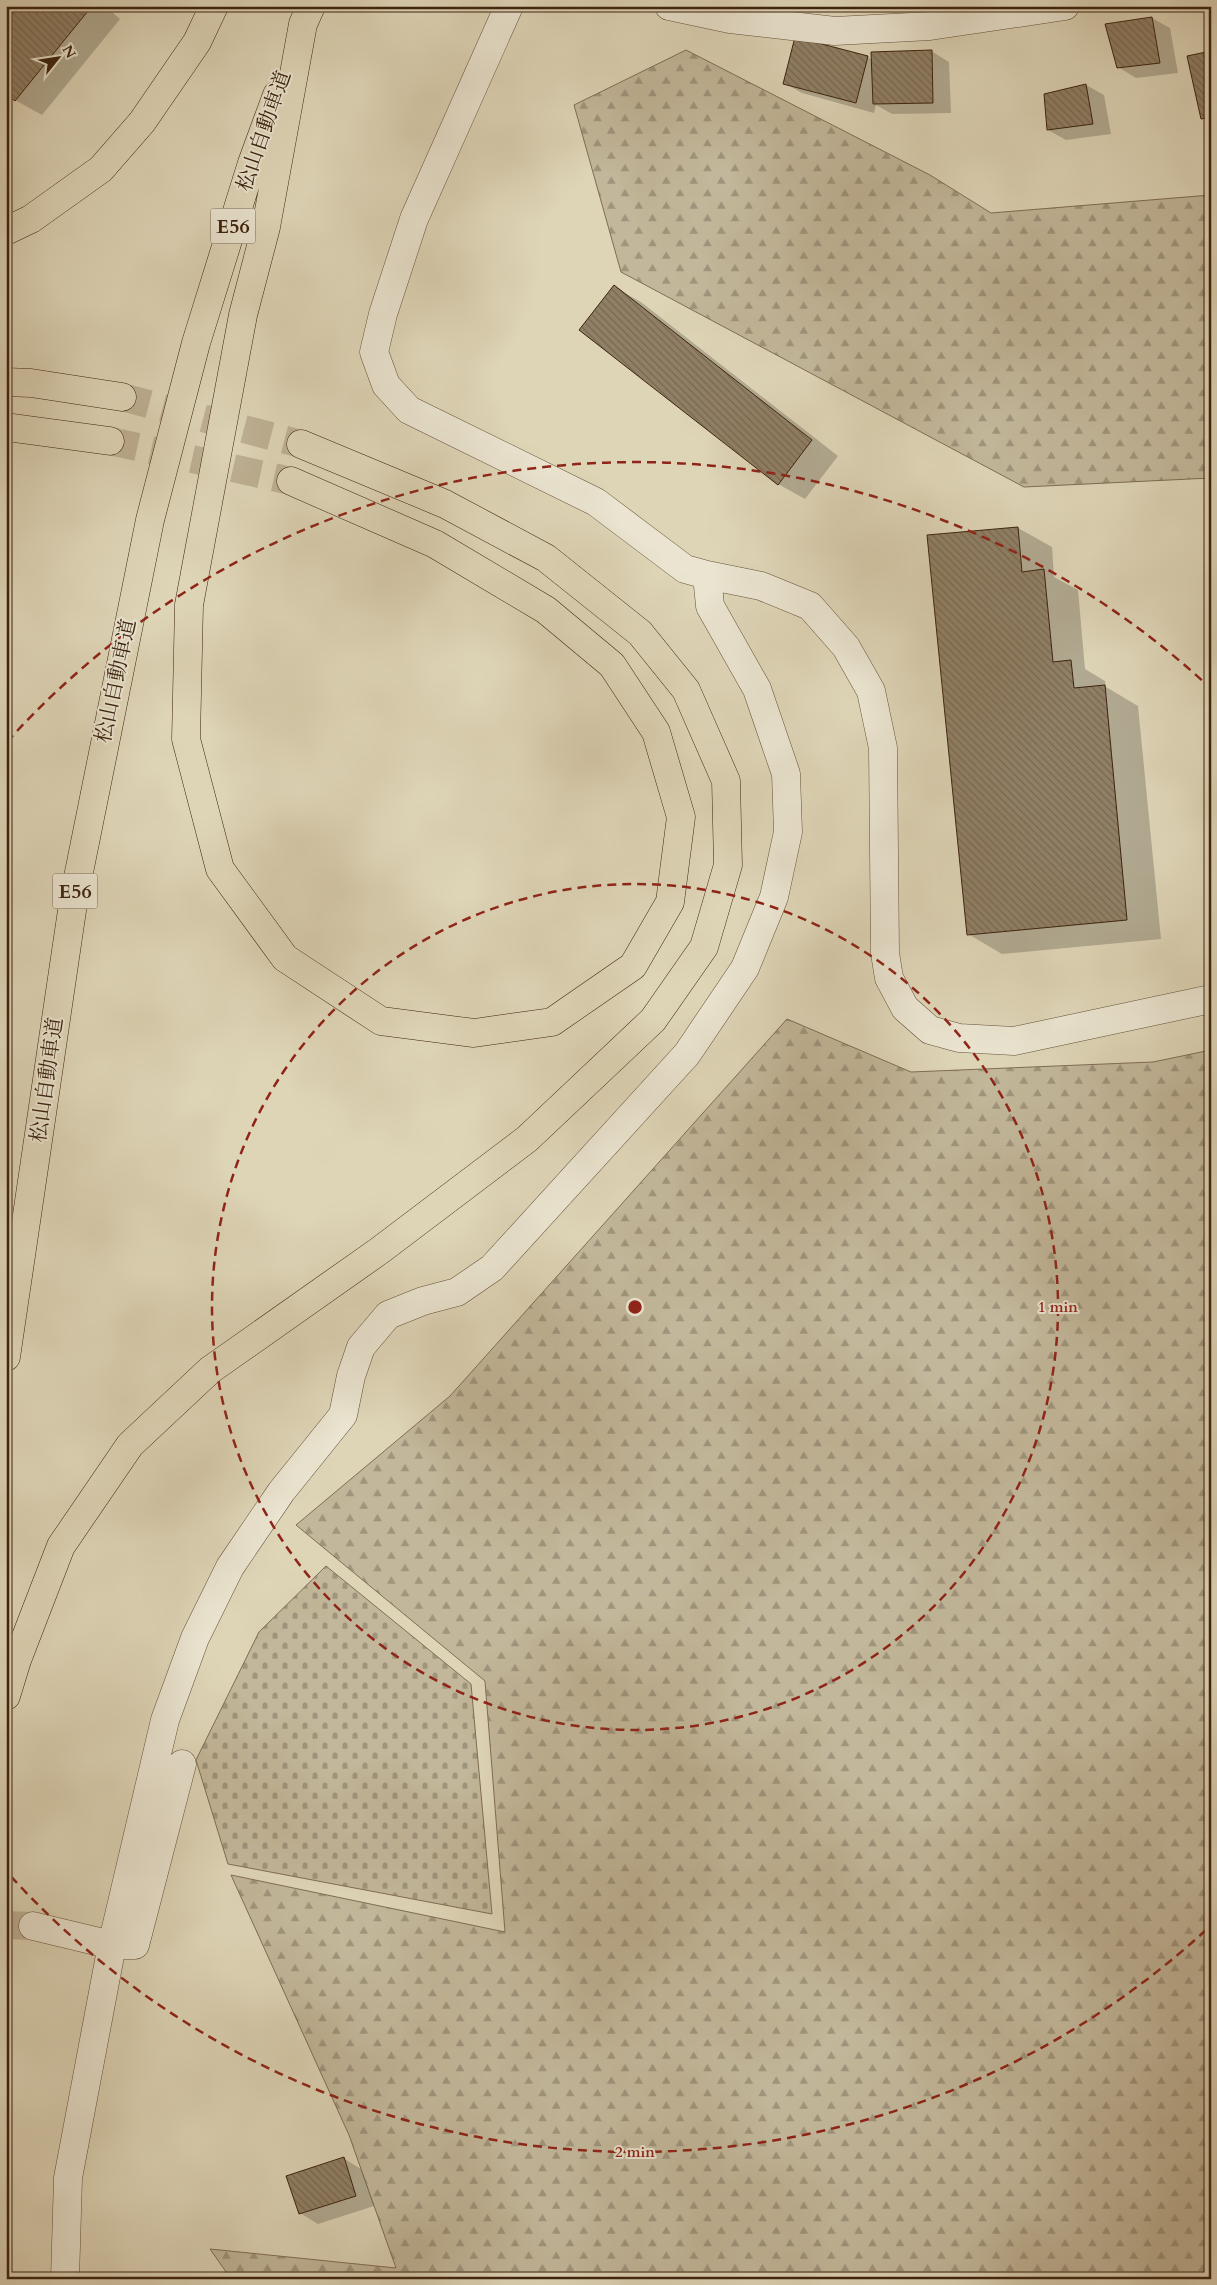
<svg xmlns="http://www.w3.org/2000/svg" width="1217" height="2285" viewBox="0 0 1217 2285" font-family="Cardo,'Noto Serif JP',serif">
  <defs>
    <pattern id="forest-firs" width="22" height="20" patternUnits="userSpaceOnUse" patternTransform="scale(1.25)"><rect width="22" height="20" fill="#c2b79a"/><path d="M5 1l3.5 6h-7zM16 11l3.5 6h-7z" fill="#9f947c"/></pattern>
    <pattern id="cemetery-stones" width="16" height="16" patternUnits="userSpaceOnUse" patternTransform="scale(1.25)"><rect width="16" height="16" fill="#c2b79a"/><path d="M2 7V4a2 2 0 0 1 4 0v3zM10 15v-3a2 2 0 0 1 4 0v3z" fill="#9f947c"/></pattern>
    <pattern id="building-back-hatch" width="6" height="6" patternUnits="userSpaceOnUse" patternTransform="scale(1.25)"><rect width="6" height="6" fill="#908066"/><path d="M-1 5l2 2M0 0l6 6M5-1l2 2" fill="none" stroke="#776852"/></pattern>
  </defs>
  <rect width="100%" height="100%" fill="#ded5b7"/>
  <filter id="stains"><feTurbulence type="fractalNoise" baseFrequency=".004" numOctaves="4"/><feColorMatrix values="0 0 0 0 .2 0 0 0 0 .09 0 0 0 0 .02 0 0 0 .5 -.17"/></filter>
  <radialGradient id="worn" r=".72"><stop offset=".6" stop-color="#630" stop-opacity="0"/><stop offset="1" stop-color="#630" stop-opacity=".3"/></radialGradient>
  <path fill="url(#forest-firs)" stroke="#7f6d54" d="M686 50 930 175 991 213 1211 195V478L1024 487 621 272 574 105Z
    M787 1019 911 1072 1153 1062 1211 1050V2279H231L210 2249 396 2268 349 2135 231 1875 505 1932 485 1681 296 1525 450 1396Z"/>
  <path fill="url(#cemetery-stones)" stroke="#7f6d54" d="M326 1566 471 1684 492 1914 228 1864 196 1760 259 1632Z"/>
  <path fill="#0003" d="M21 6H105L120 19 42 115 15 100Z
    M1152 18 1170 28 1178 73 1136 78 1118 67Z
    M931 51 949 62 951 113 892 114 876 105 874 113 802 93 784 83 867 57 873 60Z
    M1211 52V123L1202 118Z
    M1086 85 1104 95 1111 134 1066 140 1048 130 1045 95Z
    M6 120 10 127 6 129Z
    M614 287 641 302 838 456 805 499 778 484Z
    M1018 528 1052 547 1054 577 1078 590 1085 669 1105 681 1106 687 1138 706 1161 939 1002 954 968 934Z
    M343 2158 361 2169 374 2206 318 2224 300 2213Z"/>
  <path fill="url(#building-back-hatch)" stroke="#3c230f" d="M19 6H92L15 101 6 94V22Z
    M1152 17 1160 63 1117 68 1105 24Z
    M795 37 868 56 856 103 783 84Z
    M932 50 933 103 873 104 871 52Z
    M1211 51V117L1201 119 1187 56Z
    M1086 84 1093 124 1047 130 1044 94Z
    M614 285 812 440 778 485 579 330Z
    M1018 527 1022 572 1044 569 1053 662 1071 660 1074 688 1105 685 1127 920 967 935 927 535Z
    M344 2157 356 2196 299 2214 286 2176Z"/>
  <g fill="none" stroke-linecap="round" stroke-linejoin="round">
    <path stroke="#beb195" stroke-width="28" stroke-dasharray="28 14" stroke-linecap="butt" d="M6 1925 33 1926"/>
    <path stroke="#beb195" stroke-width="28" stroke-dasharray="28 14" stroke-linecap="butt" d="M122 397 301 444
      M110 441 291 481"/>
    <defs>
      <path id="minor" d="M669 6 730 19 835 31 930 26 1065 6
        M707 575 761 586 810 606 846 647 871 691 883 748 885 953 889 978 905 1008 930 1030 959 1038 1014 1041 1211 999
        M33 1926 112 1945H135L182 1764
        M65 2279 68 2178 112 1945 165 1720 195 1638 230 1567 281 1492 343 1415 351 1376 361 1347 388 1315 423 1301 457 1292 492 1268 687 1054 745 968 774 897 788 832 786 774 757 689 710 606 707 575 685 569 596 502 409 410 386 385 374 352 383 314 414 219 509 6"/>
      <path id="highway" d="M6 231 31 219 101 169 142 122 197 42 214 6
        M6 382 31 383 122 397
        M6 427 110 441
        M291 481 435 544 546 610 612 665 656 732 681 817 670 902 633 966 552 1022 474 1033 381 1021 285 958 220 869 186 739 189 605 243 315 266 227 303 24 311 6
        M6 1357 74 897 150 520 196 343 252 163 277 95
        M6 1696 17 1660 61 1546 130 1445 210 1370 379 1251 527 1139 653 1020 704 947 728 865 726 781 686 690 640 633 546 558 445 504 301 444"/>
    </defs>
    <use href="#minor" stroke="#645039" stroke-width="29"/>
    <use href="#highway" stroke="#3c230f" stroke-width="29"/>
    <use href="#minor" stroke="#eae4d0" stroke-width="28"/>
    <use href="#highway" stroke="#ded5b7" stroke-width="28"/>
  </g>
  <g fill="none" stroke="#8f2418" stroke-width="2.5" stroke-dasharray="9 6">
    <circle cx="635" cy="1307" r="423"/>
    <path d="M1206 1930A845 845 0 0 1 7 1872M7 742A845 845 0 0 1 1206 684"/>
  </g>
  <g text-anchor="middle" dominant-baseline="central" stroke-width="4" stroke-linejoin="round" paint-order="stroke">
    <g fill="#eae4d0" stroke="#705d49" stroke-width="1">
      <rect x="210.5" y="208.5" width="45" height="35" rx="4"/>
      <rect x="52.5" y="873.5" width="45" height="35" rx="4"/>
    </g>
    <g font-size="20" font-weight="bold" fill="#3c230f">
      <text x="233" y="226">E56</text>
      <text x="75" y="891">E56</text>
    </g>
    <g font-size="21" fill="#3c230f" stroke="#eae4d0">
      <text transform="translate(264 131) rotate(-71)">松山自動車道</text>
      <text transform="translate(116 681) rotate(-78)">松山自動車道</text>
      <text transform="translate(47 1080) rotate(-82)">松山自動車道</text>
    </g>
  </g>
  <circle cx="635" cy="1307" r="8" fill="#8f2418" stroke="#eae4d0" stroke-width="2.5"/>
  <g font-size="15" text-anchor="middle" font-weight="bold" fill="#8f2418" stroke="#eae4d0" stroke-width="4" stroke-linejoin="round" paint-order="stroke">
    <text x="1058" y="1312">1 min</text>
    <text x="635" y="2157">2 min</text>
  </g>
  <rect width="1217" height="2285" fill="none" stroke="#ded5b7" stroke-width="25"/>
  <rect x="8" y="8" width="1202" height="2270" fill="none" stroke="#3c230f" stroke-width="2.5"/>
  <rect x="12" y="12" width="1192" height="2260" fill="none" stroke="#3c230f"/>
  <g transform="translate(58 58) rotate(60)" stroke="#eae4d0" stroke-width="4" paint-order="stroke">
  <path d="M0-4L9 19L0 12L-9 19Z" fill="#3c230f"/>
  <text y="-8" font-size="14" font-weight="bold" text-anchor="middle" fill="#3c230f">N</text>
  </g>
  <rect width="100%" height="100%" filter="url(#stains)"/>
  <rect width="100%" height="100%" fill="url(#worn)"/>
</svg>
